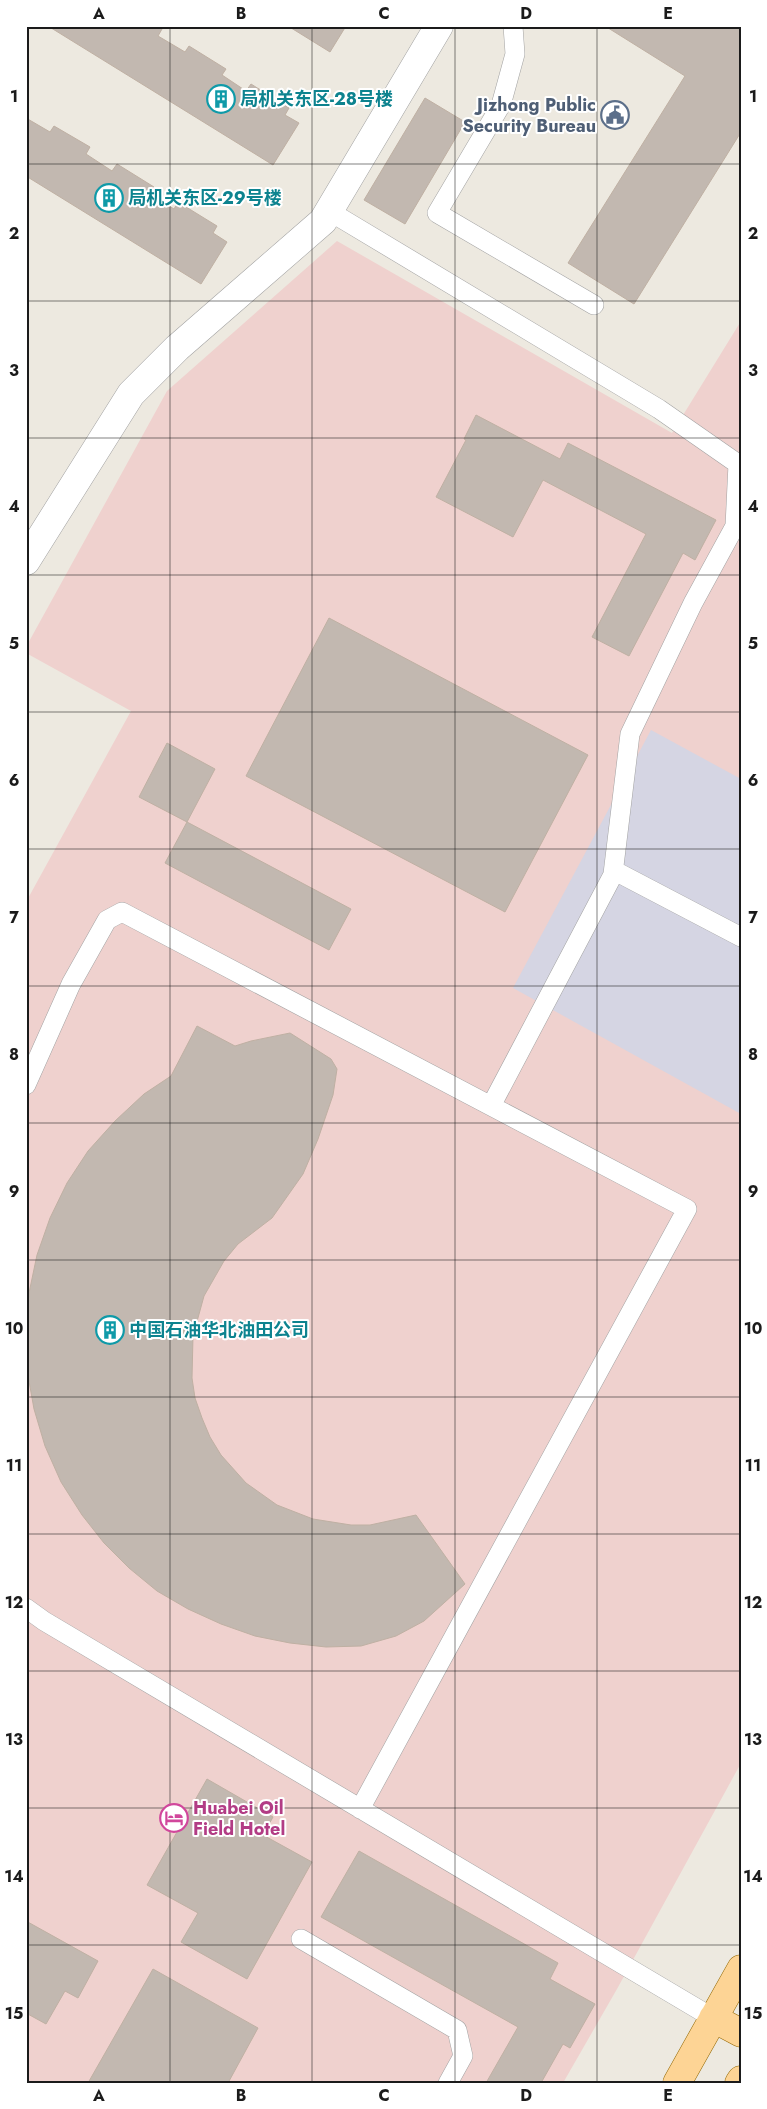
<svg xmlns="http://www.w3.org/2000/svg" width="767" height="2109" viewBox="0 0 767 2109" font-family="Jost,'Noto Sans SC',sans-serif">
  <rect width="100%" height="100%" fill="#ede9e0"/>
  <path fill="#efd1ce" d="M337 241 672 433 741 321V1763L617 1989 563 2083H26V902L131 711 26 653V647L167 391Z"/>
  <path fill="#d5d5e3" d="M651 730 741 779V1114L513 988Z"/>
  <path fill="#c2b8b0" stroke="#bfb0a3" d="M48 26H158L162 29 158 36 185 52 189 46 226 69 222 75 246 91 251 84 289 108 285 115 299 123 273 165Z
    M288 26H346L330 52Z
    M605 26H741V132L634 304 568 263 685 76Z
    M425 98 465 122 405 224 364 200Z
    M26 118 50 132 54 126 90 147 86 154 112 171 117 164 154 187 150 194 174 209 178 202 217 226 213 233 227 242 201 284 26 176Z
    M476 415 560 459 568 443 716 520 695 560 683 553 629 656 592 637 646 534 543 480 513 537 436 497 466 440 464 439Z
    M329 618 588 755 505 912 246 776Z
    M167 743 215 769 187 822 139 797Z
    M187 822 351 909 329 950 165 863Z
    M197 1026 235 1046 251 1041 290 1033 331 1059 337 1069 333 1095 318 1139 303 1174 272 1218 238 1244 224 1261 204 1296 193 1336 192 1378 195 1398 202 1418 210 1437 221 1455 246 1483 277 1505 313 1519 351 1525H370L416 1515 465 1584 424 1621 396 1636 361 1646 326 1647 290 1643 255 1636 221 1624 188 1609 157 1591 129 1568 104 1543 82 1515 61 1482 45 1446 34 1409 27 1370 26 1323 29 1293 37 1255 50 1218 67 1183 88 1151 115 1121 144 1094 171 1076Z
    M207 1779 273 1817 263 1835 312 1862 247 1979 181 1942 198 1913 147 1885Z
    M359 1851 558 1963 550 1979 595 2004 570 2048 563 2044 541 2083H486L518 2027 321 1917Z
    M26 1921 98 1961 78 1998 65 1991 46 2024 26 2013Z
    M153 1969 258 2028 228 2083H88Z"/>
  <g fill="none" stroke-linecap="round" stroke-linejoin="round">
    <defs>
      <path id="lane" d="M513 26 515 54 501 105 437 213 594 305
        M329 211 659 409 738 464 735 526 693 603 630 734 613 874
        M26 1085 71 984 107 920 122 912 687 1209 360 1809
        M491 1106 615 871 741 937
        M26 1608 44 1621 713 2018
        M301 1939 457 2030 463 2056 448 2083"/>
      <path id="street" d="M26 561 131 394 177 348 323 221 439 26"/>
      <path id="primary" d="M713 2018 741 2033
        M677 2083 741 1969
        M739 2083 741 2080"/>
    </defs>
    <use href="#lane" stroke="#a2a2a2" stroke-width="20"/>
    <use href="#street" stroke="#a2a2a2" stroke-width="29"/>
    <use href="#primary" stroke="#926700" stroke-width="29"/>
    <use href="#lane" stroke="#fff" stroke-width="19"/>
    <use href="#street" stroke="#fff" stroke-width="28"/>
    <use href="#primary" stroke="#fdd495" stroke-width="28"/>
  </g>
  <path fill="none" stroke="#1b1b1b" stroke-width="1" stroke-opacity="0.55" d="M170 26V2083M312 26V2083M455 26V2083M597 26V2083M26 164H741M26 301H741M26 438H741M26 575H741M26 712H741M26 849H741M26 986H741M26 1123H741M26 1260H741M26 1397H741M26 1534H741M26 1671H741M26 1808H741M26 1945H741"/>
  <defs>
    <symbol id="building-ring" viewBox="-11 -11 22 22"><circle r="9.5" fill="#fff" stroke="#0f9aa8" stroke-width="1.5"/><path d="M-4-6H4V6H1V3H-1V6H-4ZM-2.5-4.3h1.7v1.8h-1.7ZM.8-4.3h1.7v1.8H.8ZM-2.5-1h1.7V.8h-1.7ZM.8-1h1.7V.8H.8Z" fill="#0f9aa8"/></symbol>
    <symbol id="civic-ring" viewBox="-11 -11 22 22"><circle r="9.5" fill="#fff" stroke="#5c6f8a" stroke-width="1.5"/><path d="M-.6-6.5H3V-4.5H.6V-3L4-1V1h2V6H-6V1h2V-1L-.6-3ZM-1.2 2.5V6h2.4V2.5Z" fill="#5c6f8a"/></symbol>
    <symbol id="hotel-ring" viewBox="-11 -11 22 22"><circle r="9.5" fill="#fff" stroke="#d1479c" stroke-width="1.5"/><path d="M-6-4.5h1.5V1H6V5H4.5V3h-9V5H-6ZM-4 0a1.8 1.8 0 1 1 3.6 0ZM.5 0V-2.5h3Q6-2.5 6 0Z" fill="#d1479c"/></symbol>
  </defs>
  <g fill-rule="evenodd">
    <use href="#building-ring" x="205" y="83" width="32" height="32"/>
    <use href="#civic-ring" x="599" y="99" width="32" height="32"/>
    <use href="#building-ring" x="93" y="182" width="32" height="32"/>
    <use href="#building-ring" x="94" y="1314" width="32" height="32"/>
    <use href="#hotel-ring" x="158" y="1802" width="32" height="32"/>
  </g>
  <g text-anchor="middle" dominant-baseline="central" stroke-width="4" stroke-linejoin="round" paint-order="stroke">
    <g font-size="18" font-weight="bold" fill="#0d838f" stroke="#fff" text-anchor="start">
      <text x="240" y="99">局机关东区-28号楼</text>
      <text x="128" y="198">局机关东区-29号楼</text>
      <text x="129" y="1330">中国石油华北油田公司</text>
    </g>
    <g font-size="18" font-weight="bold" fill="#4e5e75" stroke="#fff" text-anchor="end">
      <text x="596" y="105">Jizhong Public<tspan x="596" dy="21">Security Bureau</tspan></text>
    </g>
    <g font-size="18" font-weight="bold" fill="#b23c85" stroke="#fff" text-anchor="start">
      <text x="193" y="1808">Huabei Oil<tspan x="193" dy="21">Field Hotel</tspan></text>
    </g>
  </g>
  <rect width="767" height="2109" fill="none" stroke="#ffffff" stroke-width="55"/>
  <rect x="28" y="28" width="712" height="2054" fill="none" stroke="#1b1b1b" stroke-width="2"/>
  <g font-size="16" text-anchor="middle" font-weight="bold" fill="#1b1b1b">
    <text x="99" y="19">A</text>
    <text x="241" y="19">B</text>
    <text x="384" y="19">C</text>
    <text x="526" y="19">D</text>
    <text x="668" y="19">E</text>
    <text x="14" y="102">1</text>
    <text x="753" y="102">1</text>
    <text x="14" y="239">2</text>
    <text x="753" y="239">2</text>
    <text x="14" y="376">3</text>
    <text x="753" y="376">3</text>
    <text x="14" y="512">4</text>
    <text x="753" y="512">4</text>
    <text x="14" y="649">5</text>
    <text x="753" y="649">5</text>
    <text x="14" y="786">6</text>
    <text x="753" y="786">6</text>
    <text x="14" y="923">7</text>
    <text x="753" y="923">7</text>
    <text x="14" y="1060">8</text>
    <text x="753" y="1060">8</text>
    <text x="14" y="1197">9</text>
    <text x="753" y="1197">9</text>
    <text x="14" y="1334">10</text>
    <text x="753" y="1334">10</text>
    <text x="14" y="1471">11</text>
    <text x="753" y="1471">11</text>
    <text x="14" y="1608">12</text>
    <text x="753" y="1608">12</text>
    <text x="14" y="1745">13</text>
    <text x="753" y="1745">13</text>
    <text x="14" y="1882">14</text>
    <text x="753" y="1882">14</text>
    <text x="14" y="2019">15</text>
    <text x="753" y="2019">15</text>
    <text x="99" y="2101">A</text>
    <text x="241" y="2101">B</text>
    <text x="384" y="2101">C</text>
    <text x="526" y="2101">D</text>
    <text x="668" y="2101">E</text>
  </g>
</svg>
